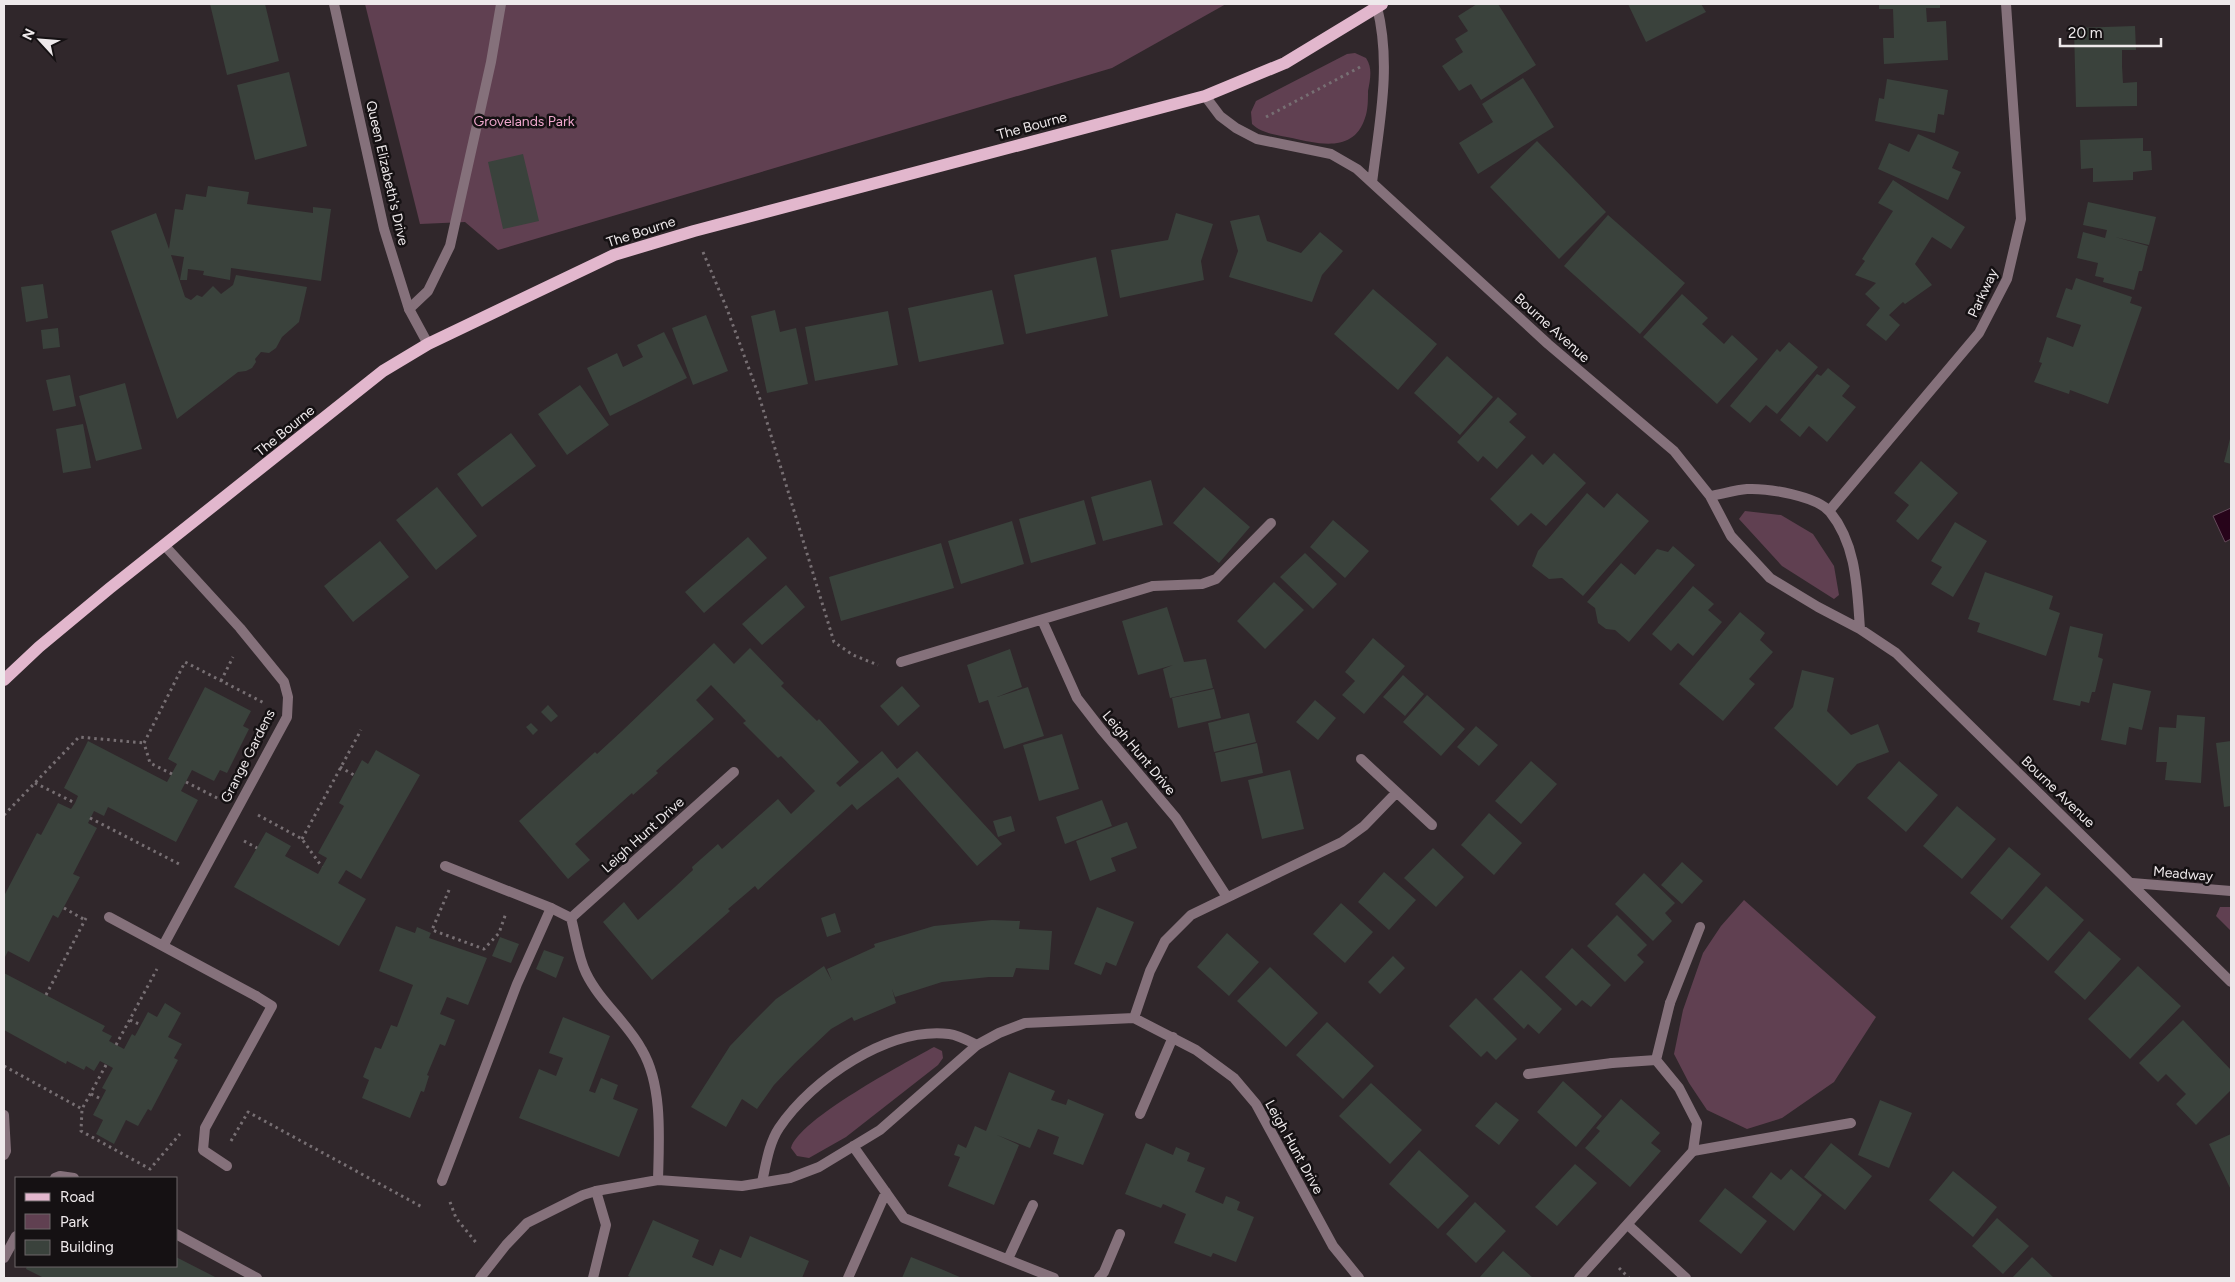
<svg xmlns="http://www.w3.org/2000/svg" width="2235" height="1282" viewBox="0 0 2235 1282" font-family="Figtree,sans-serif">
  <rect width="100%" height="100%" fill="#30272b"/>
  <path fill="#604051" d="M365 4H1226L1112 68 498 250 465 222 420 224Z
    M1355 53 1366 58C1373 68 1370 80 1368 91 1368 100 1368 110 1365 118 1354 153 1319 144 1292 138 1279 135 1262 134 1252 124L1251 112 1256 101 1347 54Z
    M1745 511 1781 515 1813 534 1834 566 1839 595 1834 599 1782 566 1739 519Z
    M1744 900 1876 1017 1834 1082 1782 1118 1747 1129 1707 1110 1689 1083 1674 1054 1683 1010 1703 953 1721 926Z
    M2220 907H2231V931L2216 916Z
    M934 1047 942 1051 943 1058 938 1065 846 1137 809 1158 797 1156 791 1148C799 1119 905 1063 934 1047Z"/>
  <path fill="#27041a" stroke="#634959" d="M2231 508V539L2225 542 2213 516Z"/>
  <path fill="#3a423c" d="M210 4H265L279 61 227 75Z
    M1477 4H1498L1536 65 1481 100 1471 84 1459 91 1442 66 1463 52 1455 39 1468 31 1458 16Z
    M1628 4H1701L1706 12 1646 42Z
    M1879 4H1940V8H1926L1927 22 1946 21 1948 60 1884 64 1883 38H1894L1893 9H1879Z
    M2135 26 2136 50H2122V66L2123 83 2137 82V106L2076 107 2074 28Z
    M289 72 307 146 255 160 237 85Z
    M1523 78 1554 127 1478 174 1459 143 1493 122 1482 104Z
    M1887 79 1948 90 1944 115 1938 114 1935 133 1875 121 1879 98 1884 99Z
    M1918 134 1959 152 1952 168 1961 172 1948 200 1878 169 1889 143 1909 152Z
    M2143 138V151H2151L2152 170 2133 172V180L2093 182V168L2081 169 2080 140Z
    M1537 141 1606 212 1559 259 1490 187Z
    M523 154 539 221 503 229 488 162Z
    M1893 180 1965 227 1951 249 1932 237 1915 264 1932 285 1905 304 1903 302 1889 315 1900 325 1886 341 1866 325 1880 308 1865 294 1876 283 1855 275 1865 261 1862 259 1893 211 1878 203Z
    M208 186 249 192 247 204 313 213V207L331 209 321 281 231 268 230 280 203 275 204 271 188 269 187 280H180L184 257 171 255 185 297 191 300 197 295 202 297 213 286 221 294 233 285 236 275 307 287 299 322 282 337 276 348 269 353 261 352 255 359 256 362 252 368 246 371 238 372 177 419 111 231 156 213 169 249 175 209 183 210 186 194 206 197Z
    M2088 202 2156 217 2149 245 2115 237 2148 246 2142 271H2139L2134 290 2103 282 2104 278 2095 276 2098 263 2077 258 2083 232 2105 238 2107 230 2083 225Z
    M1176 213 1213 224 1201 261 1204 280 1120 298 1111 250 1168 240Z
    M1259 215 1267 241 1301 253 1320 232 1343 251 1322 275 1312 302 1229 277 1238 251 1230 221Z
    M1608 215 1685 283 1640 334 1564 266Z
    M1096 257 1108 316 1026 334 1014 275Z
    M2076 278 2132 297 2130 303 2142 307 2108 404 2070 390 2069 394 2034 382 2042 363 2039 362 2047 337 2073 347 2081 325 2056 317 2066 288 2072 290Z
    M43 284 48 318 26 322 21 287Z
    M1373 289 1437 344 1398 390 1334 334Z
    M992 290 1004 344 919 362 908 308Z
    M1682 294 1708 318 1702 324 1724 344 1732 335 1758 359 1717 404 1643 337Z
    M775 310 780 332 796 328 808 384 767 393 751 316Z
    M888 311 898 365 815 381 805 327Z
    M706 315 728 371 693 385 672 328Z
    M58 328 60 347 43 349 41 330Z
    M664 332 687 378 610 416 587 368 617 353 623 367 643 357 637 345Z
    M1789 342 1818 367 1777 414 1766 405 1750 423 1730 406 1777 349 1780 352Z
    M1447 356 1493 397 1460 435 1414 393Z
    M1828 368 1850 386 1842 396 1856 407 1827 442 1809 426 1800 437 1780 420 1817 374 1821 376Z
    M70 375 76 406 53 411 46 380Z
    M125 383 142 449 96 461 79 396Z
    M580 385 609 425 567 455 538 414Z
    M1498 397 1517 414 1509 422 1526 437 1497 469 1483 456 1478 462 1457 442Z
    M83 424 91 468 63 473 56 429Z
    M511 433 536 466 482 507 457 474Z
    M2231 435V464L2224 462Z
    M1554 453 1586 483 1546 526 1531 513 1518 526 1490 499 1532 454 1543 465Z
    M1921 461 1958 493 1918 540 1896 521 1909 505 1894 493Z
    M1151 480 1163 525 1103 541 1091 497Z
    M437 487 477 536 436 570 396 520Z
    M1204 487 1250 527 1219 563 1173 523Z
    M1587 493 1604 508 1617 493 1649 521 1583 596 1562 578 1549 579 1532 566 1538 551Z
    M1084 500 1096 544 1031 563 1019 519Z
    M1333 520 1369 551 1345 578 1310 547Z
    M1012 521 1024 564 961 584 948 541Z
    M1955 522 1987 541 1953 597 1931 584 1942 567 1931 561Z
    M748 537 767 558 704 613 685 592Z
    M380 541 409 577 353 622 324 586Z
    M941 543 954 588 841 621 829 577Z
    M1673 546 1695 565 1629 642 1615 630 1606 629 1598 623 1595 608 1587 602 1621 563 1635 575 1657 549 1668 552Z
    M1305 553 1337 584 1313 609 1280 577Z
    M1985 572 2053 596 2049 609 2060 613 2046 656 1977 632 1980 623 1968 619Z
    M1274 582 1304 610 1265 649 1237 621Z
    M786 585 805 607 762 645 742 624Z
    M1693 586 1714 604 1708 610 1722 622 1693 656 1678 643 1671 651 1652 634Z
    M1167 607 1184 662 1206 659 1213 688 1170 698 1163 669 1173 665 1138 675 1122 621Z
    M1740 612 1765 633 1760 640 1773 652 1749 679 1755 684 1723 721 1679 684Z
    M2070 626 2103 634 2098 657 2103 659 2095 692H2092L2089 703 2081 701 2080 706 2053 700Z
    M1373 638 1405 666 1364 714 1342 695 1355 681 1345 672Z
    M714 643 734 664 750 648 784 683 781 686 817 721 819 719 859 762 836 783 840 787 882 751 897 769 917 751 1002 844 977 866 898 777 857 810 852 804 758 890 755 886 728 909 730 911 652 980 603 922 624 902 638 920 675 887 693 870 692 867 718 844 722 849 778 799 791 814 815 791 781 756 778 758 743 723 746 721 711 685 696 700 714 719 656 771 658 773 633 795 632 793 575 844 590 860 568 879 519 821 595 752 597 754 622 731Z
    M1010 649 1022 687 997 697 1028 687 1044 736 1004 749 988 700 979 703 967 665Z
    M1802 670 1834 678 1827 711 1851 735 1878 724 1889 752 1857 764 1837 786 1774 728 1793 707Z
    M1403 675 1424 694 1405 716 1383 697Z
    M2113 683 2151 691 2142 730 2129 727 2126 745 2101 740Z
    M902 686 920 706 898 726 880 706Z
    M205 687 251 711 243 726 249 729 227 773 220 770 214 781 192 770 181 791 198 800 176 842 108 807 104 816 94 811 88 823 97 828 73 874 80 877 58 918 53 915 29 962 8 951 4 959V896L37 833 41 835 58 803 71 809 75 803 78 796 64 788 88 741 167 782 177 764 168 759Z
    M1214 689 1221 718 1178 728 1172 698Z
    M1427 695 1465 729 1441 756 1403 722Z
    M1315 700 1336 718 1318 740 1296 722Z
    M548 705 558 716 551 722 541 712Z
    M1249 713 1256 742 1214 752 1208 723Z
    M2177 715 2205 717 2201 783 2165 780 2167 762H2156L2159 727 2176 728Z
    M531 723 538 730 533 735 526 727Z
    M1476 726 1498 745 1479 766 1457 747Z
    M1062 734 1079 789 1039 801 1023 745Z
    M2231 741V806L2224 807 2216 743Z
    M1257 743 1263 773 1221 782 1215 753Z
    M376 750 420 775 361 879 346 870 338 883 366 899 339 946 234 887 266 832 291 846 285 856 318 874 327 858 318 853 344 806 339 803 362 760 368 764Z
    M1531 761 1557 784 1521 824 1495 801Z
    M1899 761 1938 795 1906 832 1867 798Z
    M1290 770 1304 829 1262 839 1248 780Z
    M1102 800 1112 826 1065 844 1056 817Z
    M1957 806 1996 839 1962 879 1923 846Z
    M1489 813 1522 843 1494 875 1461 845Z
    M1011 816 1015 831 998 837 993 821Z
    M1127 822 1137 848 1111 858 1116 871 1090 881 1076 841Z
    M2009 847 2041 874 2002 920 1970 893Z
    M1433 848 1464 877 1436 907 1404 878Z
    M1682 862 1703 881 1682 904 1661 885Z
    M1384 872 1416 900 1389 930 1358 902Z
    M1644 873 1675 903 1665 913 1672 921 1653 941 1615 904Z
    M2046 886 2084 920 2048 961 2010 927Z
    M1341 903 1373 932 1345 963 1313 934Z
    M1097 907 1134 922 1116 966 1106 962 1101 975 1074 964Z
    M835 913 841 932 827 937 821 918Z
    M1617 915 1647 945 1637 955 1644 962 1625 982 1587 946Z
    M992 920 1020 921 1019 929 1052 931 1049 970 1016 968 1013 977H989L942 982 895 997 892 989 896 1003 854 1021 852 1017 831 1029 795 1063 774 1085 757 1109 742 1099 726 1127 691 1107 730 1046 754 1021 776 999 824 966 832 981 827 969 875 947 874 944 934 926Z
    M396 926 415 933 417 927 431 933 429 938 487 958 468 1005 447 997 440 1014 455 1020 445 1046 440 1044 427 1075 429 1076 424 1092 421 1091 410 1118 362 1098 369 1080 363 1077 375 1047 381 1049 391 1025 397 1027 413 985 379 971Z
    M2089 931 2121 959 2085 1000 2054 972Z
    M1227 933 1259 962 1229 996 1197 967Z
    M500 937 519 944 511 963 492 956Z
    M1572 948 1611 985 1591 1007 1582 1000 1576 1006 1545 977Z
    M544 950 564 957 556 978 536 969Z
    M1393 956 1405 968 1380 994 1368 982Z
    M2138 966 2181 1006 2130 1059 2088 1019Z
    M1270 967 1318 1013 1286 1047 1237 1001Z
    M1521 970 1562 1009 1539 1034 1528 1024 1524 1029 1493 999Z
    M4 973 105 1026 102 1031 112 1036 109 1041 124 1049 132 1034 135 1036 148 1012 157 1017 165 1003 181 1013 168 1037 182 1044 174 1058 178 1060 151 1111 148 1109 138 1126 126 1120 114 1144 96 1134 103 1120 93 1115 106 1090 102 1088 113 1068 100 1061 94 1071 86 1066 84 1070 67 1061 66 1064 4 1030Z
    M1476 998 1517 1039 1496 1060 1487 1051 1481 1057 1449 1026Z
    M563 1017 610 1036 589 1091 595 1093 601 1078 618 1085 613 1099 638 1109 619 1157 519 1118 539 1069 556 1076 563 1058 549 1053Z
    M2183 1020 2231 1070V1090L2196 1125 2176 1104 2186 1094 2166 1074 2158 1082 2139 1063Z
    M1327 1022 1374 1066 1343 1099 1296 1055Z
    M1009 1072 1055 1091 1051 1100 1066 1105 1068 1099 1104 1114 1083 1165 1053 1154 1059 1137 1038 1129 1030 1148 997 1135 1019 1145 994 1205 948 1186 960 1157 954 1155 958 1144 966 1148 975 1126 986 1131Z
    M1563 1081 1602 1116 1576 1147 1537 1112Z
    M1371 1083 1422 1130 1390 1164 1339 1116Z
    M1621 1099 1660 1133 1651 1143 1661 1151 1630 1187 1585 1148 1600 1131 1596 1128Z
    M1880 1100 1912 1113 1889 1168 1858 1155Z
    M1496 1102 1519 1120 1499 1145 1475 1126Z
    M2231 1134V1190L2209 1144Z
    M1146 1143 1173 1155 1176 1147 1190 1153 1187 1161 1205 1168 1195 1192 1223 1204 1226 1196 1234 1199 1240 1202 1237 1210 1254 1217 1236 1262 1213 1253 1211 1257 1174 1243 1186 1214 1163 1204 1161 1208 1125 1194Z
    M1831 1143 1872 1176 1845 1210 1804 1177Z
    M1419 1150 1469 1196 1438 1229 1389 1184Z
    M1575 1164 1597 1183 1557 1226 1535 1207Z
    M1791 1169 1822 1195 1794 1231 1752 1197 1771 1172 1781 1180Z
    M1953 1171 1997 1207 1973 1237 1929 1200Z
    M1725 1188 1767 1221 1741 1254 1699 1221Z
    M1475 1202 1506 1231 1476 1263 1446 1234Z
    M1997 1218 2029 1246 2003 1274 1972 1246Z
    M653 1220 699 1240 692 1257 713 1266 720 1249 741 1258 750 1236 809 1261 802 1278H633L628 1276Z
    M1503 1251 1533 1278H1479Z
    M176 1257 217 1278H44L26 1269 27 1266H176Z
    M911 1257 941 1269 962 1278H902Z
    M2032 1257 2054 1278H2012Z"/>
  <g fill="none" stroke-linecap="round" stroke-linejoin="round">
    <path stroke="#776f73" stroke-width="3" stroke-dasharray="2.5 4" stroke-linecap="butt" d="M1266 117 1362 66
      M703 252 727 309 759 396 834 642 853 655 878 665
      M221 681 233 657
      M340 767 354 775
      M172 774 150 763 144 743 185 662 266 704
      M186 782 219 799
      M35 783 75 803
      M4 815 79 737 144 743
      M258 815 302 839 322 867
      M90 818 181 865
      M302 839 361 730
      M244 841 257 848
      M449 890 432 930 484 949 499 933 506 913
      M64 908 85 920
      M46 995 86 918
      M130 1020 141 1025
      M116 1045 157 969
      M106 1065 82 1109 81 1131 150 1169 180 1134
      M4 1066 82 1109
      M91 1094 101 1099
      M231 1141 248 1112 422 1207
      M450 1202 456 1218 478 1245
      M1619 1268 1629 1278"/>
    <path stroke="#85717b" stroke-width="10" d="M409 309 428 291 450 246 491 62 501 4
      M1153 586 1202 584 1216 579 1271 523
      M571 918 734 772
      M1670 1003 1700 927
      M1528 1074 1612 1063
      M1140 1114 1173 1037
      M1693 1151 1851 1123
      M227 1166 203 1150 205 1128 272 1006 256 996
      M55 1178 60 1176 74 1178
      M442 1181 517 984 551 908
      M762 1182C766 1164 769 1143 779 1128 812 1079 888 1027 949 1034 958 1035 969 1041 977 1045
      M1628 1225 1686 1278
      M176 1234 257 1278
      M4 1258 16 1236
      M593 1278 606 1225 596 1191"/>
    <path stroke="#85717b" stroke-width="10" d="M334 4 384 229 409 309 428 344
      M1205 96 1220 116 1236 128 1257 139 1331 154 1357 169 1548 344 1674 451 1710 496 1731 536 1770 578 1818 607 1860 629 1896 653 2231 982
      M1372 183C1379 124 1392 66 1377 7
      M1710 496C1722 494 1735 490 1747 489 1768 488 1817 496 1830 512 1857 545 1857 590 1860 629
      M1829 511 1979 333 2007 279 2021 219 2006 4
      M1042 620 1077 698 1101 729 1176 818 1227 897
      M901 662 1153 586
      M1361 759 1432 825
      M445 866 551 908 571 918C576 936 578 957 586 973 600 1002 627 1022 642 1050 663 1086 659 1140 658 1180
      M2132 883 2231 891
      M109 917 256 996
      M163 946 287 717 288 697 284 682 240 628 165 546
      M1134 1018 1150 971 1165 941 1191 915 1342 842 1364 826 1396 793
      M1656 1060 1670 1003
      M4 1115 6 1151 4 1155
      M853 1146 904 1218 1054 1278
      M1008 1259 1033 1205
      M480 1278 506 1245 527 1223 583 1195 596 1191 658 1180 742 1186 790 1178 819 1167 880 1130 977 1045 999 1033 1025 1023 1134 1018 1196 1050 1234 1078 1256 1104 1333 1246 1359 1278
      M848 1278 886 1192
      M1099 1278 1104 1272 1120 1234
      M1579 1278 1693 1151 1697 1123 1679 1088 1656 1060 1612 1063"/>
    <path stroke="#e2b7cd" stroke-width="12" d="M4 680 39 647 110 588 383 371 428 344 614 255 694 231 1205 96 1285 63 1382 4"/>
  </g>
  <g text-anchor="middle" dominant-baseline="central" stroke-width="5" stroke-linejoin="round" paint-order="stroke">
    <g font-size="14" fill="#efa7cd" stroke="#151113">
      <text x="524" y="121">Grovelands Park</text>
    </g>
    <g font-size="14" fill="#eee9eb" stroke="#151113">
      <text transform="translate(1032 126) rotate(-15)">The Bourne</text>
      <text transform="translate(387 173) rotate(77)">Queen Elizabeth's Drive</text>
      <text transform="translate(641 232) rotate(-18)">The Bourne</text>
      <text transform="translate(1983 293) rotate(-65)">Parkway</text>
      <text transform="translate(1552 328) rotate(42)">Bourne Avenue</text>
      <text transform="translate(285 431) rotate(-39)">The Bourne</text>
      <text transform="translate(1139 753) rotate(50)">Leigh Hunt Drive</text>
      <text transform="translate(248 756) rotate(-63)">Grange Gardens</text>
      <text transform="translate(2058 792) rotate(44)">Bourne Avenue</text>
      <text transform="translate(643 835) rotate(-42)">Leigh Hunt Drive</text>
      <text transform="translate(2183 874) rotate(5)">Meadway</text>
      <text transform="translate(1294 1147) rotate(61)">Leigh Hunt Drive</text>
    </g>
  </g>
  <rect width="2235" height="1282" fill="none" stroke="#eee9eb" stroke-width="10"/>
  <rect x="15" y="1177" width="162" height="90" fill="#151113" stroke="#6c6769"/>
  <rect x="25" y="1193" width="25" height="8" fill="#e2b7cd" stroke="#6c6769"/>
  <text x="60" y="1202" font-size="15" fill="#eee9eb">Road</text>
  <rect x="25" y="1214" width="25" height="15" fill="#604051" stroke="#6c6769"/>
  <text x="60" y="1227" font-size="15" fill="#eee9eb">Park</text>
  <rect x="25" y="1240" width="25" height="15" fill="#3a423c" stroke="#6c6769"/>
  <text x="60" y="1252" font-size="15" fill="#eee9eb">Building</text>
  <g transform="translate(40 40) rotate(296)" stroke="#151113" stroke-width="4" paint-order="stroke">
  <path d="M0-4L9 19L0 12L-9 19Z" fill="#eee9eb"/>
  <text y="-8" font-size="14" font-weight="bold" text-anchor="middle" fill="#eee9eb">N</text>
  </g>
  <path d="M2060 38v8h101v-8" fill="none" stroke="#eee9eb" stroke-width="2.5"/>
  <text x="2068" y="38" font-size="15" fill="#eee9eb" stroke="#151113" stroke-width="4" paint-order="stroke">20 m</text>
</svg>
